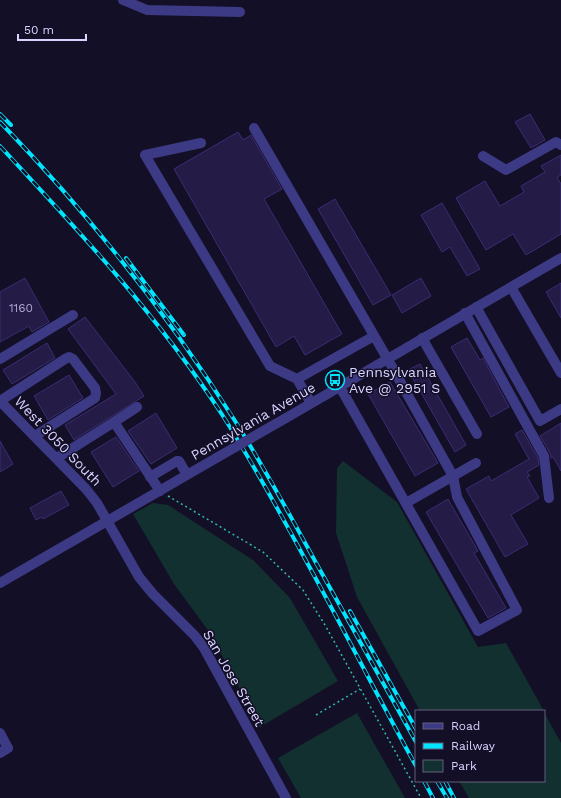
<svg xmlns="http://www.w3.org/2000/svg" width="561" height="798" viewBox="0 0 561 798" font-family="'Work Sans',sans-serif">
  <rect width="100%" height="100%" fill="#130f26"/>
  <path fill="#12302f" d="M343 461 397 502 478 647 506 643 544 711H420L357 597 336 533 337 468Z
    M153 503 168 505 253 560 290 598 338 681 260 727 210 633 174 584 133 514Z
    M544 712 561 743V798H469L459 781H544Z
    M357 713 405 798H301L278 758Z"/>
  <path fill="#241b47" stroke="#3b2d73" d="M530 114 545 140 531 148 515 122Z
    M238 132 243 140 251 135 282 189 264 199 342 334 305 355 294 336 276 347 174 169Z
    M561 155V175L557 177 561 184V234L526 255 513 234 486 250 456 198 485 181 500 206 524 192 521 186 545 172 541 166Z
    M335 199 391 295 373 305 318 209Z
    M442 203 480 269 467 276 450 247 442 252 421 215Z
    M25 278 49 322 32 332 29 326 0 342V292Z
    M421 278 431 296 402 313 392 295Z
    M561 283V318L546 292Z
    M85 317 135 382 144 396 74 440 65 425 116 394 68 329Z
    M467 338 480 360 483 358 509 407 491 417 451 347Z
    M47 343 55 358 12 384 3 370Z
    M420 364 466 445 455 452 408 370Z
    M69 375 83 398 48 420 34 396Z
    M390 382 438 463 415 476 368 394Z
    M156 413 177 448 151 464 128 431Z
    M561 423V471L553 457 551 458 550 453 540 436Z
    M522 430 538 458 539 465 527 472 530 476 527 477 539 498 511 515 528 544 505 557 466 489 489 476 491 481 529 459 515 434Z
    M116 437 139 471 113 487 91 452Z
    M0 441 13 464 0 472Z
    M61 491 69 505 43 519 42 517 36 520 30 508Z
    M448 499 478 551 474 553 506 608 488 618 426 512Z"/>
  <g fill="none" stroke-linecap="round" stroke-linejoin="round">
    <path stroke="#2fb8b0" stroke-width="1.5" stroke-dasharray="2 3" stroke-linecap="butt" d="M168 496 263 552 303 590 325 625 421 798
      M316 715 360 689"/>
    <path stroke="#3d3a85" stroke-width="10" d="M123 0 147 10 240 12
      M254 128 387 358 453 476 457 497 517 610 478 631 340 387
      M201 143 145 155 270 366 297 379
      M483 156 506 170 556 142 561 145
      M511 287 561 373
      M476 307 540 421 561 409
      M465 313 544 456 549 498
      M422 338 477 434
      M0 359 73 315
      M0 401 86 489 97 503 139 577 153 594 195 636 204 648 286 798
      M0 401 65 359 69 357 73 359 95 388 96 393 95 398 35 436
      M311 403 297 379 374 336
      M286 418 561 258
      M114 422 137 407
      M57 458 114 422 160 491
      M150 477 177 461H179L187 475
      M406 503 476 463
      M0 583 218 457
      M0 733 8 748 0 753"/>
    <defs>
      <path id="rail" d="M0 114 11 125
        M0 122C89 214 169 316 237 424 265 469 290 515 315 561 349 622 383 682 416 742
        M0 146C80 232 159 317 223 416 252 462 278 509 304 557 342 626 378 697 416 766
        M126 258 184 335
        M350 611 416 729
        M424 781 433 798
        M437 781 447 798
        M445 781 454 798"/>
    </defs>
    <use href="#rail" stroke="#00e5ff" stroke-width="4"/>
    <use href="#rail" stroke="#130f26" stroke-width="2.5" stroke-dasharray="8" stroke-linecap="butt"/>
    <path stroke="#3d3a85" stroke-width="10" d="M218 457 286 418"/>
  </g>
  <defs>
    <symbol id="bus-ring" viewBox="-11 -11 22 22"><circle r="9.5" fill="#130f26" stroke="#00e5ff" stroke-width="1.5"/><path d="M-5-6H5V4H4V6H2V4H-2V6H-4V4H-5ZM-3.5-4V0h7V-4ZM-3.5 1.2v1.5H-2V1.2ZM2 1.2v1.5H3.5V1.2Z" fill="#00e5ff"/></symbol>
  </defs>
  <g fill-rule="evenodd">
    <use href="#bus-ring" x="324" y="369" width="22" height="22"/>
  </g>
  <g text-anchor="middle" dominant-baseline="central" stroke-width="3" stroke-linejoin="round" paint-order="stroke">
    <g font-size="12" fill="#aca6d1">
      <text x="21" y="308">1160</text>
    </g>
    <g font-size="14" fill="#d9d4ff" stroke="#130f26" text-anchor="start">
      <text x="349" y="372">Pennsylvania<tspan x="349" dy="16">Ave @ 2951 S</tspan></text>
    </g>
    <g font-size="14" fill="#d9d4ff" stroke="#130f26">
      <text transform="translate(253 421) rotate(-30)">Pennsylvania Avenue</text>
      <text transform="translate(58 441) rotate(46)">West 3050 South</text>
      <text transform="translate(234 678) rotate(60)">San Jose Street</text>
    </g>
  </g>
  <rect x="415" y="710" width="130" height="72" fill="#130f26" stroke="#625e7d"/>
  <rect x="423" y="723" width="20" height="6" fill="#3d3a85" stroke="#625e7d"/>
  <text x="451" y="730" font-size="12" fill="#d9d4ff">Road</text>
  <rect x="423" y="743" width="20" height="6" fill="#00e5ff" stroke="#625e7d"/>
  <text x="451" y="750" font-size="12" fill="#d9d4ff">Railway</text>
  <rect x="423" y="760" width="20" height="12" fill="#12302f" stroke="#625e7d"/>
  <text x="451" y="770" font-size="12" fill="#d9d4ff">Park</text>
  <path d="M18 34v6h68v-6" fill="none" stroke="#d9d4ff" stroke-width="2"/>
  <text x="24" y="34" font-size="12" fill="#d9d4ff" stroke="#130f26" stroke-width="3" paint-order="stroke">50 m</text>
</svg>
